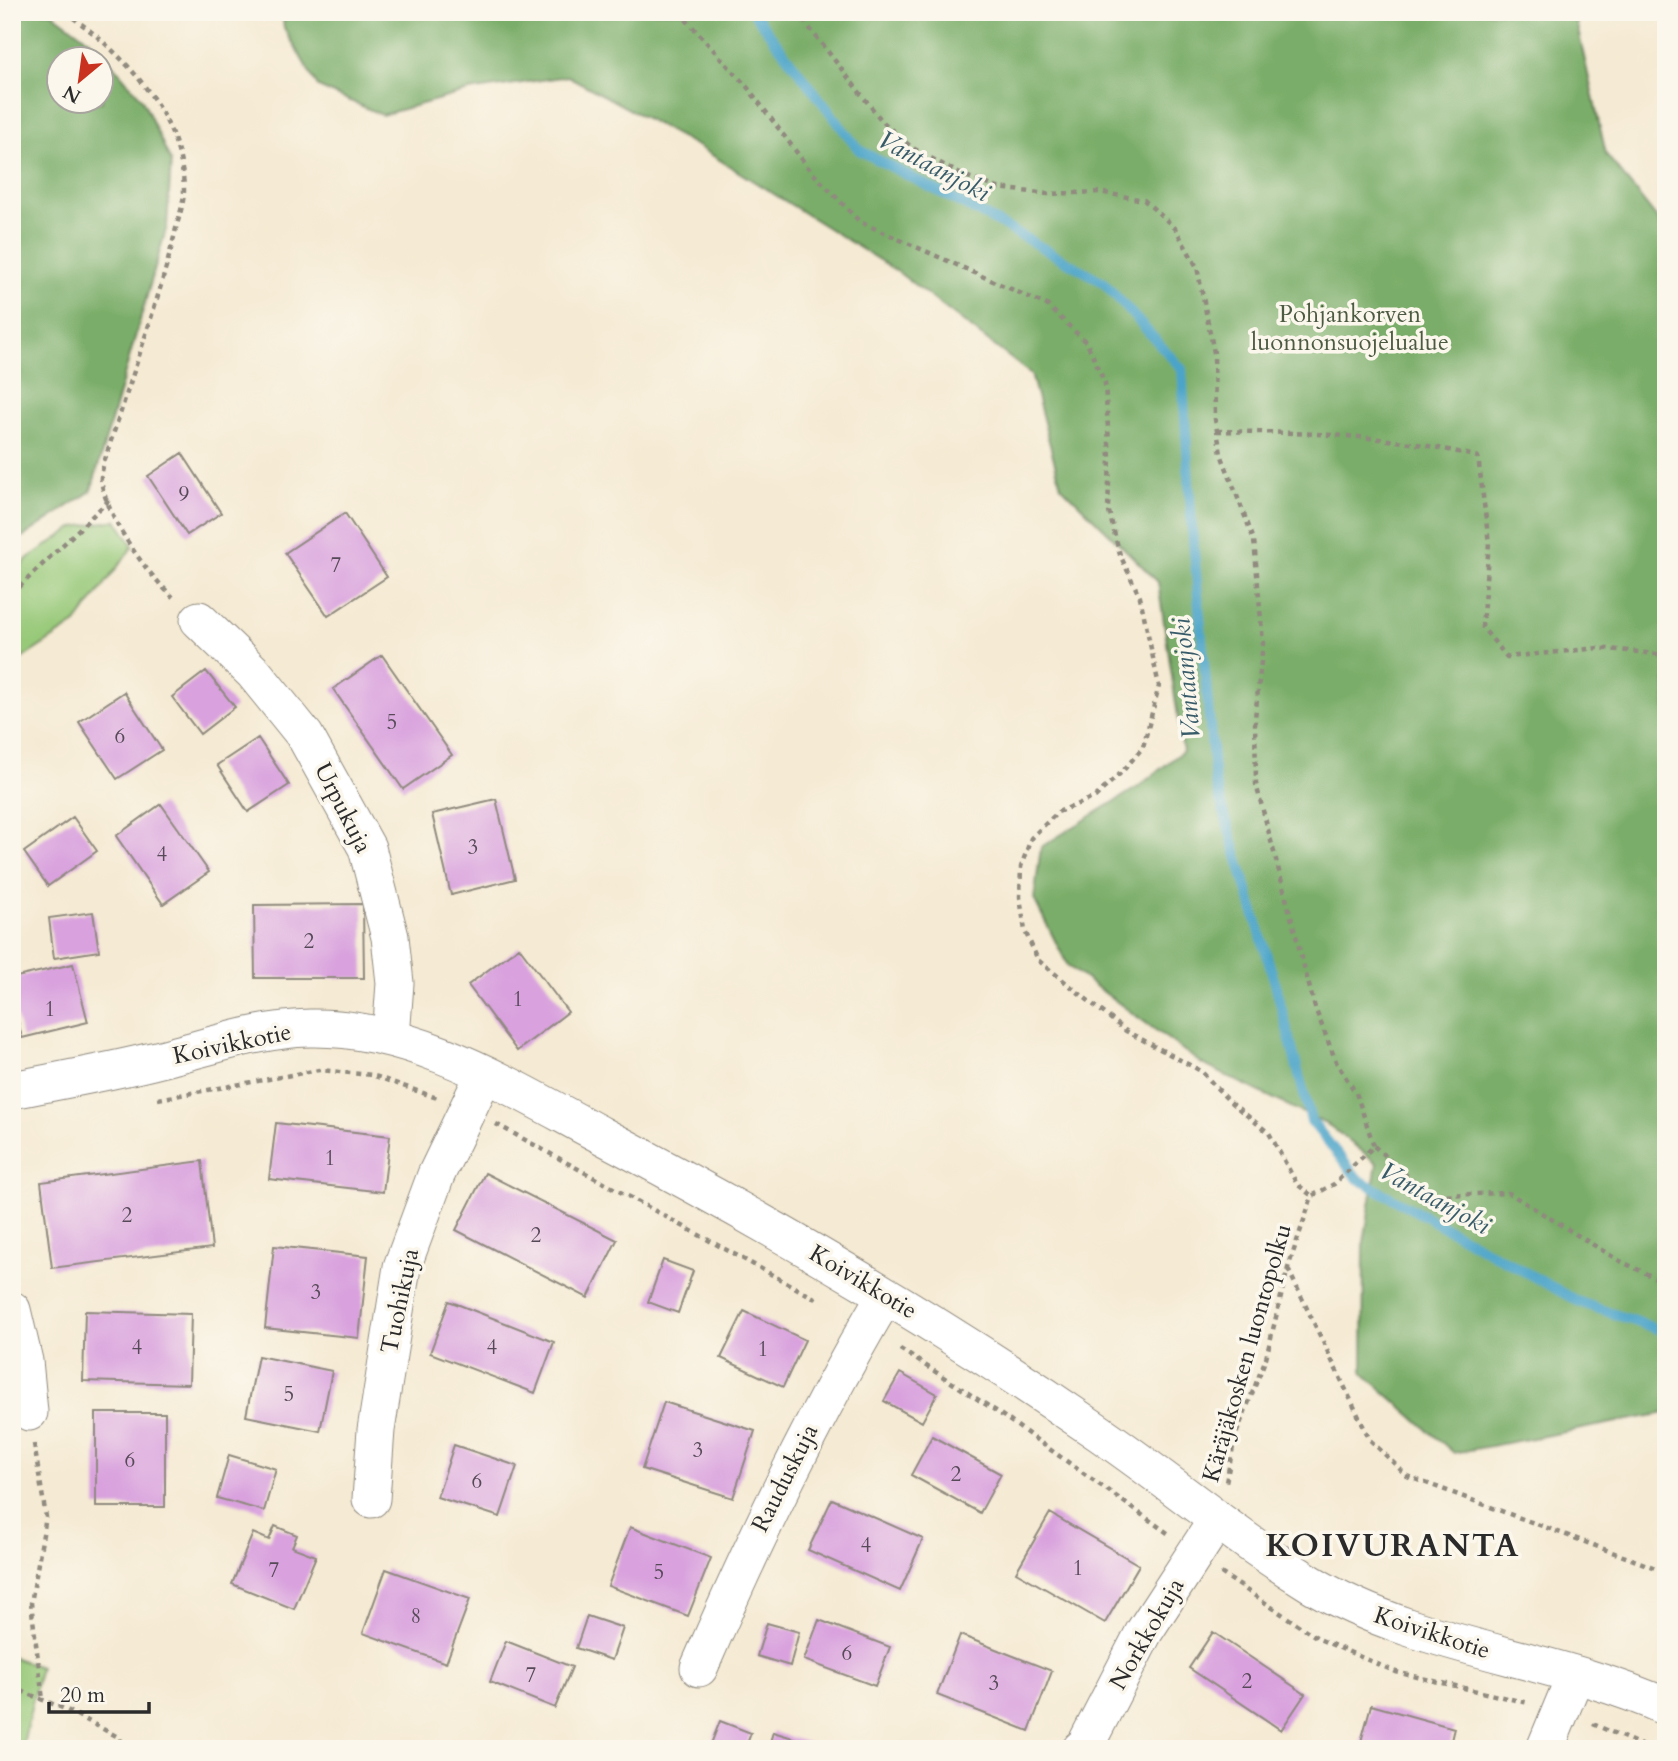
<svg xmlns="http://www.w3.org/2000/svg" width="1678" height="1761" viewBox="0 0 1678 1761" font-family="Cardo,serif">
  <rect width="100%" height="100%" fill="#fbf7ec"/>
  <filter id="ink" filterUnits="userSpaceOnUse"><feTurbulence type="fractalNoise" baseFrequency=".0143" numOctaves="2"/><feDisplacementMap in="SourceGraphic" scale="14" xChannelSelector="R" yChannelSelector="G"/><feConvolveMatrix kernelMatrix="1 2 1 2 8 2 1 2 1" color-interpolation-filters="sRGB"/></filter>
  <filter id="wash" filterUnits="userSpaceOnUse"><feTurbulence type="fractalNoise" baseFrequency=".00686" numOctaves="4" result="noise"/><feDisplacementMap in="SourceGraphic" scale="28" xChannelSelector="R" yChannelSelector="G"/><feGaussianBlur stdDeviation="1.57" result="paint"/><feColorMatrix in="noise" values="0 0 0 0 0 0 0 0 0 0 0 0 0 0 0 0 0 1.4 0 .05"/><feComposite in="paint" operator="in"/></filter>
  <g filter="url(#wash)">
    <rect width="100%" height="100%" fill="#f5ead3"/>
    <path fill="#98c979" stroke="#627a52" stroke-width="2" d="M116 520 133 546 76 623 12 665V578L28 558 75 527Z
      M12 1657 40 1667 22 1749H12Z"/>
    <path fill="#7aad69" stroke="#526c4a" stroke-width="2" fill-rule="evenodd" d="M12 12H51L98 47 142 99 171 162 167 226 91 491 12 544ZM60 60H102V102H60Z
      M282 12H1574L1606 154 1666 230V1413L1454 1453 1363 1373 1364 1242 1377 1163 1330 1126 1202 1064 1068 966 1034 899 1041 847 1138 787 1183 751 1158 582 1061 486 1031 374 898 272 699 147 568 76 469 91 382 115 318 87 284 28Z"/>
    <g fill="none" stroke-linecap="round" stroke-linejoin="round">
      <path stroke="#4ba4c9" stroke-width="10" d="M753 12 859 150 995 221 1103 282 1182 369 1192 529 1215 782 1275 983 1311 1121 1358 1179 1579 1302 1666 1332"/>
    </g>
    <g id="blocks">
      <path fill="#d9a2de" d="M182 453 221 513 187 535 148 476Z
        M345 513 387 577 328 616 285 553Z
        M382 655 452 755 403 789 333 689Z
        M206 671 235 707 200 734 172 697Z
        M124 692 162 750 117 779 79 722Z
        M258 738 289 785 248 812 217 765Z
        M496 799 515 879 451 895 432 814Z
        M161 804 209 872 163 904 116 836Z
        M73 817 97 851 48 886 24 852Z
        M363 904 364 978H255L254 905Z
        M93 912 99 951 54 958 49 918Z
        M519 947 568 1012 517 1051 468 985Z
        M73 964 88 1022 22 1038 12 996V978Z
        M276 1123 390 1136 383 1192 269 1179Z
        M202 1161 212 1248 52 1268 41 1182Z
        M485 1173 617 1240 588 1298 456 1230Z
        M274 1246 368 1256 359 1338 265 1328Z
        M663 1260 693 1271 678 1313 648 1302Z
        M449 1301 554 1342 535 1393 430 1353Z
        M85 1311 191 1314 189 1384 83 1381Z
        M744 1311 805 1340 783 1387 721 1358Z
        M258 1356 332 1371 320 1431 246 1416Z
        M900 1373 937 1394 922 1422 884 1401Z
        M664 1402 755 1431 733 1498 642 1469Z
        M96 1413H165V1507H96Z
        M932 1436 1001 1474 980 1513 911 1475Z
        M454 1445 517 1466 500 1517 437 1497Z
        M229 1455 276 1469 264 1511 217 1498Z
        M832 1499 923 1539 900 1591 808 1550Z
        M1050 1513 1139 1565 1105 1623 1016 1572Z
        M275 1526 297 1535 292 1547 316 1556 294 1609 232 1584 253 1533 269 1540Z
        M630 1527 711 1558 688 1616 608 1586Z
        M386 1569 470 1599 446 1663 363 1633Z
        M587 1616 623 1628 612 1660 576 1648Z
        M819 1620 890 1647 875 1686 804 1660Z
        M767 1623 799 1632 790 1666 757 1656Z
        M1213 1632 1305 1694 1281 1730 1189 1668Z
        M960 1635 1052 1671 1029 1731 937 1695Z
        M506 1641 572 1667 555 1708 490 1682Z
        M1371 1705 1454 1728 1449 1749H1359Z
        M720 1721 751 1733 745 1749H709Z
        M773 1732 826 1748V1749H768Z"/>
    </g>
  </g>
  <g filter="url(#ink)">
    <use href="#blocks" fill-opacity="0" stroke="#908a7f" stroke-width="2"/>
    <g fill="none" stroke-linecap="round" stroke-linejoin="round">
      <defs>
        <path id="minor" d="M199 620 254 673 305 736 367 848 390 937 395 983 391 1038
          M12 1090C57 1081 103 1073 148 1062 201 1050 255 1029 310 1028 415 1026 512 1088 601 1135 770 1224 935 1320 1092 1428 1166 1478 1233 1536 1310 1583 1420 1649 1550 1655 1666 1707
          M12 1310 24 1361 29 1412
          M371 1499 376 1430 402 1267 436 1175 484 1075
          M699 1668C754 1540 814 1416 885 1296
          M1081 1749 1085 1746 1144 1632 1217 1520
          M1545 1749 1575 1676"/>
      </defs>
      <use href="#minor" stroke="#908a7f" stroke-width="39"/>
      <path stroke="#908a7f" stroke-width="4.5" stroke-dasharray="5 5" stroke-linecap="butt" d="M65 12C124 53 182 114 184 190 184 205 177 222 174 237 160 294 141 349 123 405 119 419 99 471 101 481 108 519 145 572 173 597
        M679 12 748 88 810 170 860 222 1047 305 1087 343 1105 383 1110 458 1108 508 1120 555 1140 597 1159 686 1143 747 1123 771 1095 797 1058 812 1031 838 1021 867 1020 897 1025 931 1038 960 1126 1031 1201 1071 1229 1101 1269 1133 1297 1184 1312 1196
        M797 12 882 121 911 147 960 174 998 188 1048 194 1099 192 1144 200 1175 228 1197 267 1214 353 1215 419 1221 454 1254 540 1263 643 1255 718 1256 784 1315 1008 1337 1064 1356 1093 1374 1146 1334 1184 1312 1196 1288 1268 1266 1358 1235 1437 1226 1482
        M1217 431C1306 433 1392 434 1478 457L1489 543 1482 627 1507 657 1599 648 1666 655
        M12 594 109 500
        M158 1099 319 1070 372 1075 437 1098
        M496 1124 820 1301
        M1374 1146 1407 1176 1435 1195 1509 1193 1618 1260 1666 1283
        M1288 1269 1370 1440 1407 1476 1666 1572
        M900 1349 996 1411 1169 1534
        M34 1444 46 1517 31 1603 43 1700
        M1221 1573 1319 1639 1396 1672 1528 1703
        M12 1687 67 1710 120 1738 122 1749
        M1593 1724 1650 1749"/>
      <use href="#minor" stroke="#fff" stroke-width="37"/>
    </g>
  </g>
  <g text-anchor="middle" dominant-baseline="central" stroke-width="7" stroke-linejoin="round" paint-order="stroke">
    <g font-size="21" fill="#564958">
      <text x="184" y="494">9</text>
      <text x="336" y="565">7</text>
      <text x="392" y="722">5</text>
      <text x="120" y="736">6</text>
      <text x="473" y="847">3</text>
      <text x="162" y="854">4</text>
      <text x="309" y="941">2</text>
      <text x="518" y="999">1</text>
      <text x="50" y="1009">1</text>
      <text x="330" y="1158">1</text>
      <text x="127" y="1215">2</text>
      <text x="536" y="1235">2</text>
      <text x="316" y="1292">3</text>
      <text x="137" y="1347">4</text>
      <text x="492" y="1347">4</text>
      <text x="763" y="1349">1</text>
      <text x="289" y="1394">5</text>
      <text x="698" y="1450">3</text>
      <text x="130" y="1460">6</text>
      <text x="956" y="1474">2</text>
      <text x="477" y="1481">6</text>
      <text x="866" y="1545">4</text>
      <text x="1078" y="1568">1</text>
      <text x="274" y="1570">7</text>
      <text x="659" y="1572">5</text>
      <text x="416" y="1616">8</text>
      <text x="847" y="1653">6</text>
      <text x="531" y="1675">7</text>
      <text x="1247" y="1681">2</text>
      <text x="994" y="1683">3</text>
    </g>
    <g font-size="24" fill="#4c5a42" stroke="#fbf7ec">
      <text x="1350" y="314">Pohjankorven<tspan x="1350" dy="28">luonnonsuojelualue</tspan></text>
    </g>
    <g font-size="24" fill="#2b2b2b" stroke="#fbf7ec">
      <text transform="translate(343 808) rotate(63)">Urpukuja</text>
      <text transform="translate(232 1044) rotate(-12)">Koivikkotie</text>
      <text transform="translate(863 1282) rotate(31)">Koivikkotie</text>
      <text transform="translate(400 1301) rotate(-78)">Tuohikuja</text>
      <text transform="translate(1247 1353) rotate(-74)">Käräjäkosken luontopolku</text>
      <text transform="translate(785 1478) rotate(-63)">Rauduskuja</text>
      <text transform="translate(1432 1633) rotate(18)">Koivikkotie</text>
      <text transform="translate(1147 1634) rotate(-60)">Norkkokuja</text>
    </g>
    <g font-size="26" font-style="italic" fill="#385b6a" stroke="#fbf7ec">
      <text transform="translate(934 166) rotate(28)">Vantaanjoki</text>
      <text transform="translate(1186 679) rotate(-95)">Vantaanjoki</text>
      <text transform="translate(1435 1198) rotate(29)">Vantaanjoki</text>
    </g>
    <g font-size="32" font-weight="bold" letter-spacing="2" fill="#2b2b2b" stroke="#fbf7ec">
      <text x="1393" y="1546">KOIVURANTA</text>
    </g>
  </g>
  <rect width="1678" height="1761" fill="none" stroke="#fbf7ec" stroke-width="42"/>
  <g transform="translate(80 80) rotate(209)"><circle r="33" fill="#fbf7ec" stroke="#a8a59f" stroke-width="2"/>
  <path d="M0-5L12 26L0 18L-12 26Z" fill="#c8321e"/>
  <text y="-10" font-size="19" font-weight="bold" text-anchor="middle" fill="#2b2b2b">N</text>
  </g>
  <path d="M49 1702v10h100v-10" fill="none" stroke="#2b2b2b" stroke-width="3.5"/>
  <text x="60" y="1702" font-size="21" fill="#2b2b2b" stroke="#fbf7ec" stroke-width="5" paint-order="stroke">20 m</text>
</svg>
